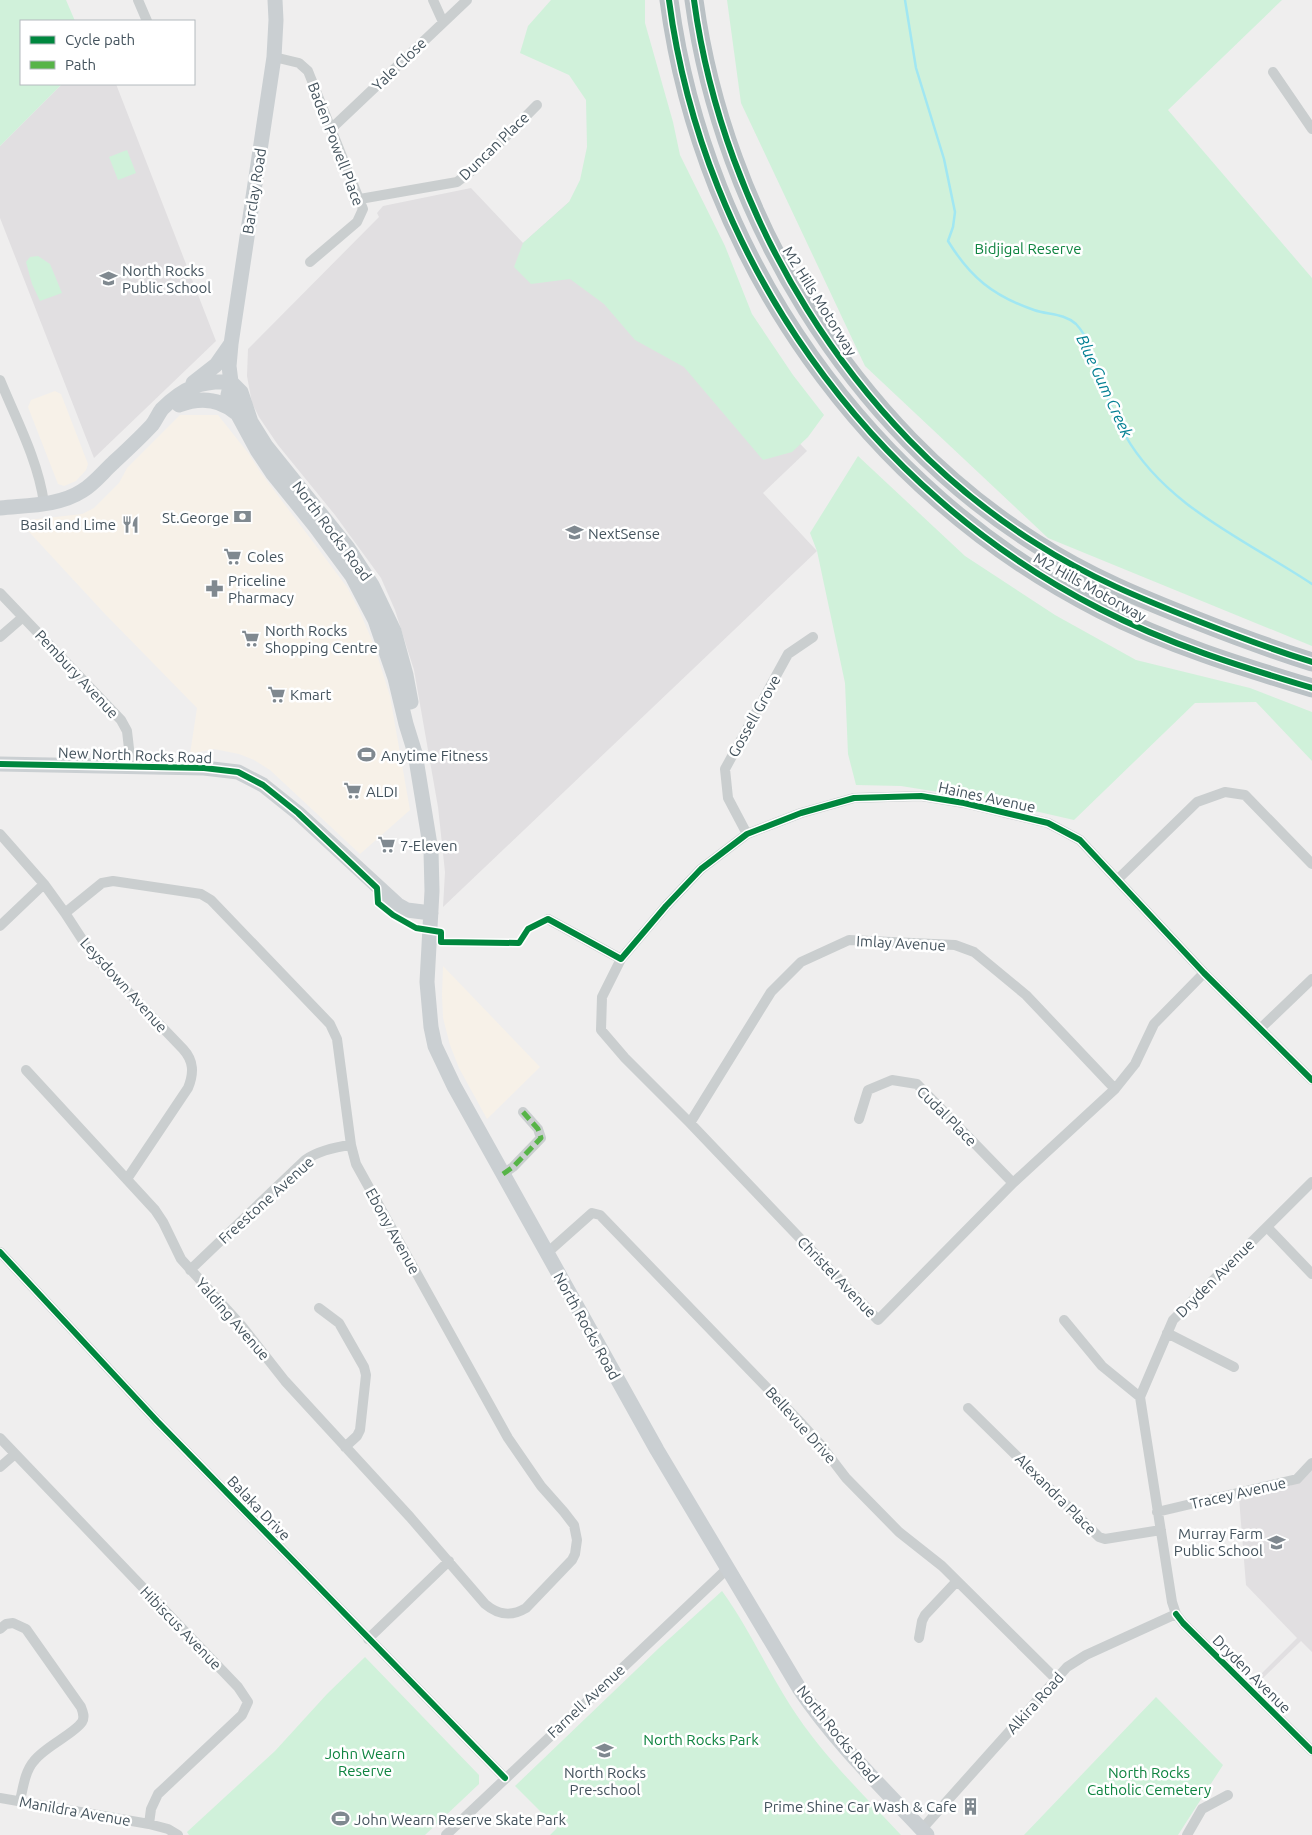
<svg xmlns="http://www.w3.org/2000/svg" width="1312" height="1835" viewBox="0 0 1312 1835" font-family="Ubuntu,sans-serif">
  <rect width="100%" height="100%" fill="#efeeee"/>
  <path fill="#f7f1e8" d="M55 391 61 394 88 464 86 470 76 481 64 486 58 484 28 407 31 400Z
    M180 415H218L249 454 261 473 347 587 359 610 374 645 390 696 410 810 360 854 270 770 254 760 239 754 214 749 190 754 197 708 105 614 19 521 82 514 94 508 119 483 127 468Z
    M443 966 540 1067 487 1119 459 1068 450 1045 443 1018 442 995Z"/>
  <path fill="#e1dfe1" d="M62 84H116L216 341 94 458 0 218V146Z
    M471 188 523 243 569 202 807 451 763 493 817 551 443 907 445 872 438 807 414 670 395 610 381 578 335 515 278 445 259 417 252 403 247 376 248 349 379 217 377 213 383 206Z
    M1312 1469V1652L1301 1641 1258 1683 1255 1680 1297 1638 1246 1585 1239 1498 1290 1486 1300 1480Z"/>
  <path fill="#d0f1da" d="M0 0H66L75 21H21V84H62L0 146Z
    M551 0H645V23L673 122 680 155 725 246 752 314 793 375 824 415 808 437 792 452 763 460 684 367 635 340 604 304 570 279 531 284 514 267 523 243 569 202 580 180 587 147 586 100 569 75 520 53 528 26Z
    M727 0H1282L1168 110 1312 278V646L1048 538 865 366 741 103Z
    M127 150 136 173 118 180 109 157Z
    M38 256 50 264 62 293 40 301 32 284 26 262 30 257Z
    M858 456 965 556 1055 615 1136 660 1250 688 1312 712V761L1256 702 1195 703 1074 820 982 799 901 786 856 785 848 754 845 683 817 551 810 533Z
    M722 1591C748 1627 766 1667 790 1705 821 1754 862 1793 901 1835H550L557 1828 515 1786 659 1648Z
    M365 1657 479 1775V1784L425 1835H189L187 1832 275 1751 327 1694Z
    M1156 1697 1223 1765 1178 1835H1024Z"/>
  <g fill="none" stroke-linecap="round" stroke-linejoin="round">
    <path stroke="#a1e7f2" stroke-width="2.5" d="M905 0 916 68 944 159 955 212 953 227 948 241C970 277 993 296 1034 310 1048 315 1064 313 1076 324 1092 341 1097 368 1105 390 1110 405 1117 421 1125 435 1166 507 1246 540 1312 584"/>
    <path stroke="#cacecf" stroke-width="10" d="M138 0 147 21
      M433 0 443 22
      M274 57 299 63 308 71 363 209 357 222 310 262
      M1273 72 1312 129
      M332 128 467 0
      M360 199 457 182 474 169 537 105
      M0 380C16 419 38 460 44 503
      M0 593 121 720 127 731 131 766
      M0 637 23 617
      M0 834 44 884 65 913 91 953 183 1049C194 1061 194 1073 188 1088L127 1179
      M747 834 728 798 725 769 788 654 813 637
      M1117 880 1197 802 1225 792 1245 795 1312 864
      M548 919 621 959
      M0 926 44 884
      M1204 973 1154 1024 1135 1064 1115 1089 1013 1183 878 1320 690 1123 625 1058 601 1030 602 997 621 959 666 906 701 869 747 834 801 813 854 798 921 796 964 803 1048 823 1080 840 1204 973 1312 1080
      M1261 1028 1312 979
      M26 1070 155 1210 163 1222 181 1259 241 1325 285 1381 410 1517 485 1604C498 1615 511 1617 526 1608L572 1560 575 1554 577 1540 574 1525 564 1512 541 1486 508 1438 356 1164 351 1145 337 1039 330 1024 211 900 201 894 113 881 102 883 65 913
      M859 1119 868 1090 892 1080 917 1084 1013 1183
      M690 1123 771 992 801 962 849 940 955 945 974 952 1026 995 1115 1089
      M503 1174 513 1167 541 1138 538 1129 523 1112
      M1312 1182 1173 1320 1140 1397 1172 1602 1176 1614 1183 1623 1312 1751
      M1267 1227 1312 1274
      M0 1252 157 1421 505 1778
      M547 1253 592 1213 600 1215 802 1424 820 1444 846 1478 899 1532 942 1566 1056 1679
      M190 1270 305 1160C318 1151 335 1147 351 1145
      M319 1308 339 1323 364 1367 366 1375 360 1430 357 1436 345 1447
      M1064 1320 1102 1366 1140 1397
      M1167 1333 1234 1367
      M968 1408 1099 1537 1105 1539 1161 1530
      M0 1438 238 1687 248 1702 242 1715 158 1794 151 1809 149 1824
      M0 1467 15 1454
      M1157 1512 1297 1479 1312 1463
      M0 1629 6 1624 13 1623 26 1629 81 1707C83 1712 85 1717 82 1722 74 1734 44 1747 34 1761 25 1771 23 1788 20 1801
      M919 1638 922 1621 925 1615 957 1581
      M368 1639 449 1561
      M0 1798 149 1824 168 1829 178 1835
      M922 1829 1067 1667 1086 1655 1176 1614
      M446 1835 727 1569
      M1187 1835 1202 1809 1228 1795"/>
    <path stroke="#cacfd2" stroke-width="15" d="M275 0 276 20 274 57 231 344 229 366 231 382 228 395 231 402 257 450 273 474 315 526 352 576 375 620 395 678 406 724 415 753 431 851 432 891 427 982 431 1027 435 1046 454 1086 657 1450 799 1688C835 1742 883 1788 927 1835
      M193 383 216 365 230 345
      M179 405C200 397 219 398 236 413
      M0 508C27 505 59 506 82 491 94 484 103 472 113 463 127 450 140 438 152 425 156 420 158 414 162 409 183 388 201 380 231 382L241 392 251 422 266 446 348 548 372 585 394 631 406 675 411 702
      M0 764 204 768 238 772 263 785 298 813 398 905 407 910 431 913"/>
    <path stroke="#bac1c5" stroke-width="19" d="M669 0C703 258 868 491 1100 609 1168 644 1239 666 1312 688
      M694 0C723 215 852 428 1037 544 1088 577 1142 599 1198 621 1236 636 1274 650 1312 662"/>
    <path stroke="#57b448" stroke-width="5" stroke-dasharray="10 5" stroke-linecap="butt" d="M503 1174 513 1167 541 1138 538 1129 523 1112"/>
    <defs>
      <path id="cycleway" d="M669 0C703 258 868 491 1100 609 1168 644 1239 666 1312 688
        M694 0C723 215 852 428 1037 544 1088 577 1142 599 1198 621 1236 636 1274 650 1312 662
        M0 764 204 768 238 772 263 785 298 813 377 888 378 903 393 915 416 928 441 932V942L519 943 528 929 548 919 621 959 666 906 701 869 747 834 801 813 854 798 921 796 964 803 1048 823 1080 840 1204 973 1312 1080
        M0 1252 157 1421 505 1778
        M1176 1614 1183 1623 1312 1751"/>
    </defs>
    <use href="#cycleway" stroke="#fff" stroke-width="9"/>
    <use href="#cycleway" stroke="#00873e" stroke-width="6"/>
  </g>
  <defs>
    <symbol id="school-bare" viewBox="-9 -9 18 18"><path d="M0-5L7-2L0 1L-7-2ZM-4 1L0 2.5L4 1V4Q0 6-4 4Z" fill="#808990" stroke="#fff" stroke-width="2.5" paint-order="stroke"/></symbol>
    <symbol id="bank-bare" viewBox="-9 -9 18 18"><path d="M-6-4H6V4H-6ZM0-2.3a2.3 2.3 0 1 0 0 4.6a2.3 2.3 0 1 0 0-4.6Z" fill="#808990" stroke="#fff" stroke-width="2.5" paint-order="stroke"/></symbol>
    <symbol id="restaurant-bare" viewBox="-9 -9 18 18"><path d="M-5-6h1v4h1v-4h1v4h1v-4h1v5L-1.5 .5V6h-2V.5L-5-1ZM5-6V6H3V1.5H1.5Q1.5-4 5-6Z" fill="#808990" stroke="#fff" stroke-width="2.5" paint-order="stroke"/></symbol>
    <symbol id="supermarket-bare" viewBox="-9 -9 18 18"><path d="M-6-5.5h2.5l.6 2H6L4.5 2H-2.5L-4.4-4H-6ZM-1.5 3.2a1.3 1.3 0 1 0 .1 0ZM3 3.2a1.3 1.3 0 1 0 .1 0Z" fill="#808990" stroke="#fff" stroke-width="2.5" paint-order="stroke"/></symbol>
    <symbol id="pharmacy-bare" viewBox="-9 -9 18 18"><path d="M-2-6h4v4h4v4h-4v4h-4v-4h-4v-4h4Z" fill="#808990" stroke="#fff" stroke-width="2.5" paint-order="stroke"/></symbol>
    <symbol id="stadium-bare" viewBox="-9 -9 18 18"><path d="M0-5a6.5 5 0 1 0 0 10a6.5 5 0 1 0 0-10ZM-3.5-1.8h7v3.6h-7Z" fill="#808990" stroke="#fff" stroke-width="2.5" paint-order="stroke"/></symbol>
    <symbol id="building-bare" viewBox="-9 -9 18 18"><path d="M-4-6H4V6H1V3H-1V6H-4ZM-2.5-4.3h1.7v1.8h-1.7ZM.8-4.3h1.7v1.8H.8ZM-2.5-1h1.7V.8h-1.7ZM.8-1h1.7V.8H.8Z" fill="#808990" stroke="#fff" stroke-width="2.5" paint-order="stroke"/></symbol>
  </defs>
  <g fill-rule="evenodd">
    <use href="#school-bare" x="96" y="266" width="25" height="25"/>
    <use href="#bank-bare" x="230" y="504" width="25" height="25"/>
    <use href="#restaurant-bare" x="118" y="512" width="25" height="25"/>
    <use href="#school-bare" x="562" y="520" width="25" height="25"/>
    <use href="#supermarket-bare" x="220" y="544" width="25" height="25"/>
    <use href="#pharmacy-bare" x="202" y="576" width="25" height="25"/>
    <use href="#supermarket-bare" x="238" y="626" width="25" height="25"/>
    <use href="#supermarket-bare" x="264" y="682" width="25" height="25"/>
    <use href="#stadium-bare" x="354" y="742" width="25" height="25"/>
    <use href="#supermarket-bare" x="340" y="778" width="25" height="25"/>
    <use href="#supermarket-bare" x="374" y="832" width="25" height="25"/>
    <use href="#school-bare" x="1264" y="1530" width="25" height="25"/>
    <use href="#school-bare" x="592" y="1738" width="25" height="25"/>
    <use href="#building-bare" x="958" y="1794" width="25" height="25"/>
    <use href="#stadium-bare" x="328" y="1806" width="25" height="25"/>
  </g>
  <g text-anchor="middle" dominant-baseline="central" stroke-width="5" stroke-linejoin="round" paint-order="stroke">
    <g font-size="15" fill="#44535d" stroke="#fff">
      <text transform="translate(399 64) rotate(-44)">Yale Close</text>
      <text transform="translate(336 144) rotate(69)">Baden Powell Place</text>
      <text transform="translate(494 146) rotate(-44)">Duncan Place</text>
      <text transform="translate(254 191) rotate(-81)">Barclay Road</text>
      <text transform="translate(820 301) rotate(58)">M2 Hills Motorway</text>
      <text transform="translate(332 531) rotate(53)">North Rocks Road</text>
      <text transform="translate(1090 587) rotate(29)">M2 Hills Motorway</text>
      <text transform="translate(77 674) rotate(47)">Pembury Avenue</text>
      <text transform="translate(754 716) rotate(-61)">Gossell Grove</text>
      <text transform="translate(135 755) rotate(2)">New North Rocks Road</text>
      <text transform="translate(987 797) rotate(12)">Haines Avenue</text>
      <text transform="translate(901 943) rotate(3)">Imlay Avenue</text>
      <text transform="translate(124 985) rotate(48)">Leysdown Avenue</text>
      <text transform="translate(947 1116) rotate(45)">Cudal Place</text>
      <text transform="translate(266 1200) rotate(-42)">Freestone Avenue</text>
      <text transform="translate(393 1231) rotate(61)">Ebony Avenue</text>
      <text transform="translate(837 1277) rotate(46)">Christel Avenue</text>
      <text transform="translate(1215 1278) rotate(-45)">Dryden Avenue</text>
      <text transform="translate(233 1319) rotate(49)">Yalding Avenue</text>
      <text transform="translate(587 1326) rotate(61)">North Rocks Road</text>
      <text transform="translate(801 1425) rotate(48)">Bellevue Drive</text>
      <text transform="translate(1238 1493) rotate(-13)">Tracey Avenue</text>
      <text transform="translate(1056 1494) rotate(45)">Alexandra Place</text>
      <text transform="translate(259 1508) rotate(46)">Balaka Drive</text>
      <text transform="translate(181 1628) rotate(46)">Hibiscus Avenue</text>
      <text transform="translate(1252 1674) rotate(45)">Dryden Avenue</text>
      <text transform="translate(586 1701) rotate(-43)">Farnell Avenue</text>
      <text transform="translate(1035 1703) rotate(-48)">Alkira Road</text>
      <text transform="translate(838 1734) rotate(51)">North Rocks Road</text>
      <text transform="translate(75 1811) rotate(10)">Manildra Avenue</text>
    </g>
    <g font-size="15" fill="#0f8440" stroke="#fff">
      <text x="1028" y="248">Bidjigal Reserve</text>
      <text x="701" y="1739">North Rocks Park</text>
      <text x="365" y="1753">John Wearn<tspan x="365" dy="17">Reserve</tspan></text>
      <text x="1149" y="1772">North Rocks<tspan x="1149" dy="17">Catholic Cemetery</tspan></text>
    </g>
    <g font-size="15" fill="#44535d" stroke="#fff" text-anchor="start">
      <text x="122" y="270">North Rocks<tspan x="122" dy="17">Public School</tspan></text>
      <text x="229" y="517" text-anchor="end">St.George</text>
      <text x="116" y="524" text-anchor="end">Basil and Lime</text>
      <text x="588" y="533">NextSense</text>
      <text x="247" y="556">Coles</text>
      <text x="228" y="580">Priceline<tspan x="228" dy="17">Pharmacy</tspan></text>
      <text x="265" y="630">North Rocks<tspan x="265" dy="17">Shopping Centre</tspan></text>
      <text x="290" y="694">Kmart</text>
      <text x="381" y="755">Anytime Fitness</text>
      <text x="366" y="791">ALDI</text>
      <text x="400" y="845">7-Eleven</text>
      <text x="1263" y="1533" text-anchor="end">Murray Farm<tspan x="1263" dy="17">Public School</tspan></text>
      <text x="605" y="1772" text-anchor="middle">North Rocks<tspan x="605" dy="17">Pre-school</tspan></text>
      <text x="957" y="1806" text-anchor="end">Prime Shine Car Wash &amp; Cafe</text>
      <text x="354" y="1819">John Wearn Reserve Skate Park</text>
    </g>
    <g font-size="16" font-style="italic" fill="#038093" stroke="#fff">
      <text transform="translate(1105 386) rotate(65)">Blue Gum Creek</text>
    </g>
  </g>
  <rect x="20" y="20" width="175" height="65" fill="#ffffff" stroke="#b4babe"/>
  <rect x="30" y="36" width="25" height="8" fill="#00873e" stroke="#b4babe"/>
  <text x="65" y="45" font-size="15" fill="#44535d">Cycle path</text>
  <rect x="30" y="61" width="25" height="8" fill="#57b448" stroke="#b4babe"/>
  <text x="65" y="70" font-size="15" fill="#44535d">Path</text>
</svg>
